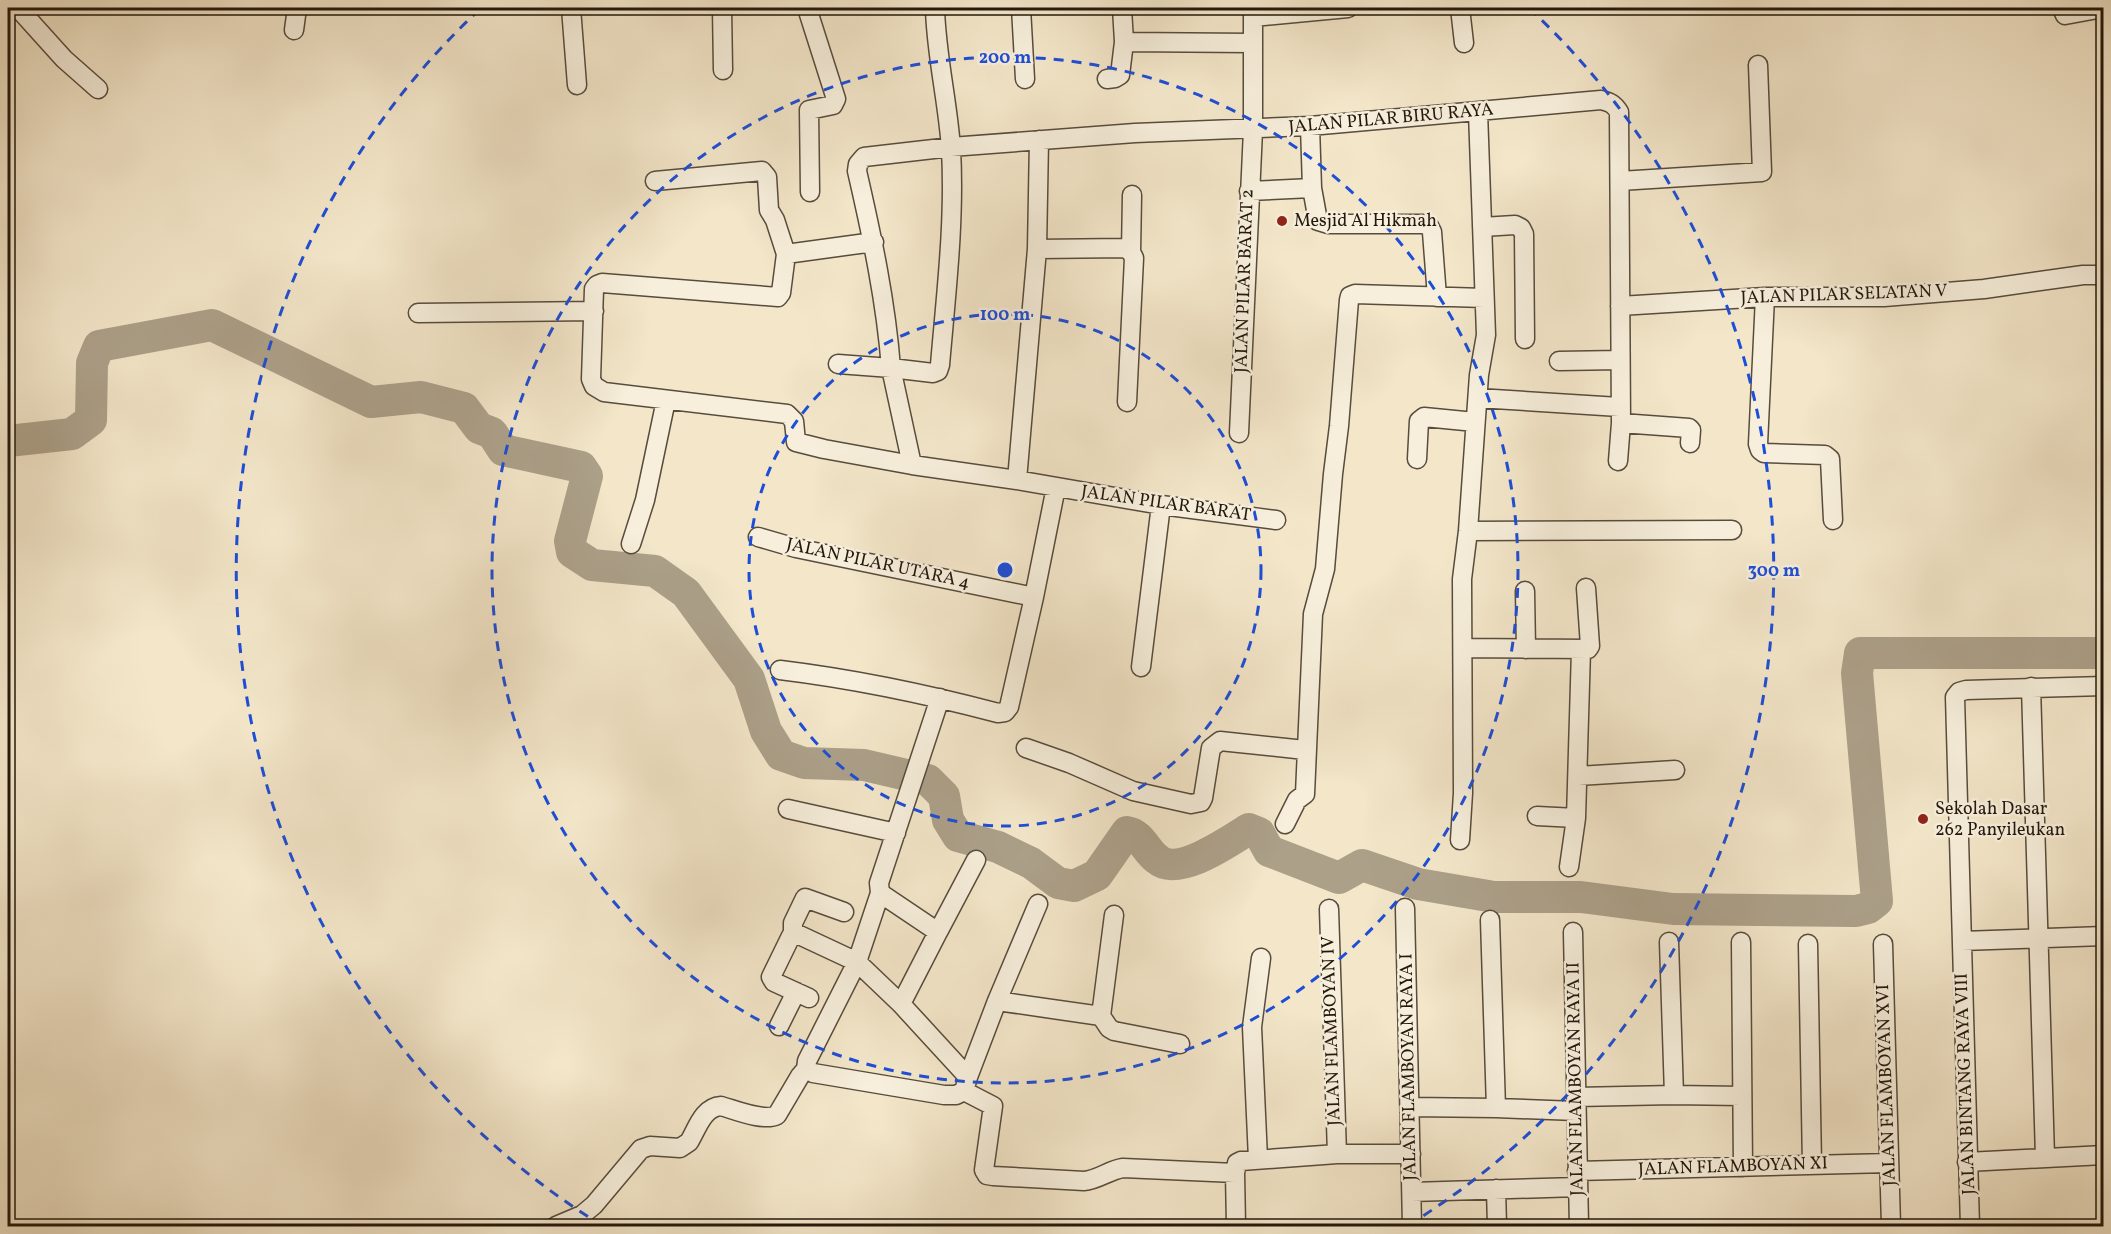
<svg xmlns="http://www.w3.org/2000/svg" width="2111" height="1234" viewBox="0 0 2111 1234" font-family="Vollkorn,serif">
  <rect width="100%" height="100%" fill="#f3e6c9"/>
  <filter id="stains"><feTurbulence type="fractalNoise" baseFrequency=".00333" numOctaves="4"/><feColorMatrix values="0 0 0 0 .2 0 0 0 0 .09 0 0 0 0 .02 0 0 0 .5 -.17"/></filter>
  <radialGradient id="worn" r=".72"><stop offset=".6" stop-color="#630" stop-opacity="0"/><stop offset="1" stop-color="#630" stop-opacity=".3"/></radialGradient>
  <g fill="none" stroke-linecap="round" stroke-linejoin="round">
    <path stroke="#aca089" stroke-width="32" d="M8 441 72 434 91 420 92 363 99 346 212 325 371 402 421 397 464 408 479 428 492 433 503 450 581 467 587 476 570 541 572 552 592 565 655 571 686 593 749 679 766 731 781 755 804 763 864 765 928 780 944 796 948 820 958 836 998 847 1031 863 1058 883 1074 886 1097 875 1127 832C1141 834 1146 851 1157 859 1178 878 1231 840 1249 829L1259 833 1269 851 1339 878 1362 865 1418 884 1494 897H1581L1673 909 1856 911 1868 908 1877 901 1857 673 1860 653H2104"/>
    <defs>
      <path id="street" d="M18 8 64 59 98 89
        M571 8 577 85
        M722 8 723 70
        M807 8 836 99 833 105 809 110 810 192
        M935 8C936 55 948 102 951 149 955 221 946 294 940 365L938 371 933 373 891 368C886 302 872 236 857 171L858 164 864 157 951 147 1135 133 1310 126 1601 100C1610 102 1614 104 1619 112L1621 423 1618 461
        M1021 8 1025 79
        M1460 8 1464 43
        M2062 8 2065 15 2103 8
        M1253 17 1348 8
        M294 30 297 8
        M1124 42 1252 43
        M1107 79 1115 78 1120 75 1124 42 1122 8
        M1310 126 1312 188 1318 221 1328 224H1423L1429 226 1432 232 1437 297
        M655 181 762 171 767 177 769 210 775 220 786 254
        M1620 181 1762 172 1758 65
        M1249 191 1312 188
        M1482 227 1515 225 1521 228 1524 234 1525 339
        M874 242 786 254 781 293 778 297 602 283 597 285 594 289 591 379 594 386 604 392 787 414 794 421 796 442 824 449 912 465 1017 480 1161 505 1276 520
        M1037 249 1125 248 1131 252 1134 258 1127 402
        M1131 252 1132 195
        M1765 297 1758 444 1760 450 1764 453 1825 455 1830 459 1833 520
        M1620 306 1765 297H1884L1984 289 2083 275H2104
        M418 313 594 311
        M1559 361 1620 360
        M838 364 891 368 912 465
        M1478 398 1619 407
        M1621 423 1689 428 1691 430 1690 443
        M1239 433 1253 130V8
        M1417 459 1419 421 1424 417 1475 422
        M1017 480 1037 249 1039 140
        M1468 531 1732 530
        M758 537 796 548 1034 597
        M631 544 645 500 666 400
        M1525 591 1526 649
        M1463 648 1588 649 1590 646 1586 588
        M1141 667 1161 505
        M780 670C854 679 926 694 998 713L1005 712 1009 707 1034 597 1056 487
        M2031 687 2045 1157
        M1026 748 1069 763 1133 791 1191 804 1201 802 1203 798 1211 748 1220 741 1305 750
        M1578 776 1675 770
        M788 809 896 833
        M1537 816 1576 818
        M1285 824 1297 800 1305 794 1313 614 1325 569 1333 474 1339 426 1349 300 1350 296 1355 294 1484 298
        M1460 840 1463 793 1462 579 1468 531 1479 375 1486 335 1478 112
        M1569 867 1576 818 1581 650
        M880 893 938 932 901 1004
        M1405 908 1412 1226
        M1329 909 1337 1154
        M1490 920 1496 1108
        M938 932 976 860
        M1573 932 1579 1226
        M793 934V923L805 898 844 912
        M1962 941 2104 936
        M1669 942 1674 1095
        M1741 942 1743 1167
        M1808 944 1812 1165
        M1883 944 1891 1226
        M809 998 774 982 771 977 791 936 795 933 857 962 901 1004 968 1077 964 1091
        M997 1001 1101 1016 1109 1028 1114 1031 1180 1044
        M1101 1016 1114 915
        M779 1026 796 992
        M806 1069 807 1061 857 962 880 893 879 883 940 698
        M806 1069 813 1073 944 1095H956L964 1091
        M968 1077 997 1001 1038 904
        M964 1091 993 1106 984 1170 987 1175 993 1176 1084 1181C1098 1180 1109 1170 1123 1168L1235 1173
        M1576 1097 1674 1095 1742 1096
        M1410 1107 1496 1108 1576 1111
        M1258 1159 1252 1027 1261 958
        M1967 1162 2104 1155
        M1577 1171 1889 1163
        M1496 1189 1497 1226
        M1412 1192 1578 1187
        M556 1226 582 1215 594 1205 641 1149 650 1146 680 1148 689 1142C697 1129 703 1107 721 1106 735 1110 764 1122 777 1115L800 1076 806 1069
        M1236 1226 1235 1173 1237 1163 1241 1161 1337 1154H1411
        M1970 1226 1955 697 1959 692 1966 690 2104 686"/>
    </defs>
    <use href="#street" stroke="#574c3d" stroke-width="21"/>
    <use href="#street" stroke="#f7efdc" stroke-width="18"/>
  </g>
  <g fill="none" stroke="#1d4ed8" stroke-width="3" stroke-dasharray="10 8">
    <circle cx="1005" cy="570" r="256"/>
    <circle cx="1005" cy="570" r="513"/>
    <path d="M603 1226A769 769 0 0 1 481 8M1529 8A769 769 0 0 1 1407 1226"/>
  </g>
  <g fill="#8f2418" stroke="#f7efdc" stroke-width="2">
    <circle cx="1282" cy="221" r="6"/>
    <circle cx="1923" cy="819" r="6"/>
  </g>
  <g text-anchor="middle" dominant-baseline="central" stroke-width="5" stroke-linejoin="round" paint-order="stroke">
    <g font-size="18" fill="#23180e" stroke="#f7efdc">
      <text transform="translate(1391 119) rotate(-5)">JALAN PILAR BIRU RAYA</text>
      <text transform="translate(1245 281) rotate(-88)">JALAN PILAR BARAT 2</text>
      <text transform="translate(1844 295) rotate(-2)">JALAN PILAR SELATAN V</text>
      <text transform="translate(1166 504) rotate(8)">JALAN PILAR BARAT</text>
      <text transform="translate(878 564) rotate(12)">JALAN PILAR UTARA 4</text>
      <text transform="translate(1332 1031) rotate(-92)">JALAN FLAMBOYAN IV</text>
      <text transform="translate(1409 1067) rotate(-91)">JALAN FLAMBOYAN RAYA I</text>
      <text transform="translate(1576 1079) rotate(-91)">JALAN FLAMBOYAN RAYA II</text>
      <text transform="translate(1966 1084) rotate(-92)">JALAN BINTANG RAYA VIII</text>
      <text transform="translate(1887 1085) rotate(-92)">JALAN FLAMBOYAN XVI</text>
      <text transform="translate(1733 1167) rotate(-2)">JALAN FLAMBOYAN XI</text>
    </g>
    <g font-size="18" fill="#23180e" stroke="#f7efdc" text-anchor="start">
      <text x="1294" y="221">Mesjid Al Hikmah</text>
      <text x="1935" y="809">Sekolah Dasar<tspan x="1935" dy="21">262 Panyileukan</tspan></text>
    </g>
  </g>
  <circle cx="1005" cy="570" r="9" fill="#1d4ed8" stroke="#f7efdc" stroke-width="3"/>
  <g font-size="18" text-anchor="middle" font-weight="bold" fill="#1d4ed8" stroke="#f7efdc" stroke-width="5" stroke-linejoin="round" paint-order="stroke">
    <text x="1005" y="63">200 m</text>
    <text x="1005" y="320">100 m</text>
    <text x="1774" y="576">300 m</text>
  </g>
  <rect width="2111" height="1234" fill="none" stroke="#f3e6c9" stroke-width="30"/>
  <rect x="9" y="9" width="2093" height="1216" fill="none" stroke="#23180e" stroke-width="3"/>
  <rect x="15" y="15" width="2081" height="1204" fill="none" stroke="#23180e" stroke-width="1.5"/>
  <rect width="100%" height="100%" filter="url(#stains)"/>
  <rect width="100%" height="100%" fill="url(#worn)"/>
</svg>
